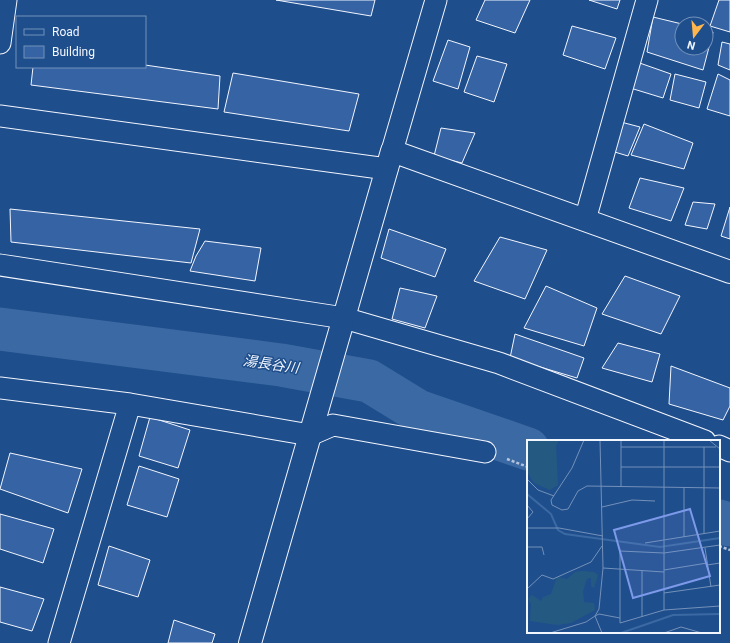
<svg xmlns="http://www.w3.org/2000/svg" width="730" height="643" viewBox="0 0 730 643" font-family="Roboto,'Noto Sans JP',sans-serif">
  <rect width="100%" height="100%" fill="#1f4e8c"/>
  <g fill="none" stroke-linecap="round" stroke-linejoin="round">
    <path stroke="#3b69a3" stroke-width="43" d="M0 329 281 365 369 381 418 411 528 449
      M719 521 730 525"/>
  </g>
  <path fill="#3563a3" stroke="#f2f6ff" d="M276 0H375L371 16Z
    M485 0H530L515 33 476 20Z
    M589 0H620L617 9Z
    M719 0H730V32L710 26Z
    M653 17 682 24V48H706V30L713 32 703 70 647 52Z
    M572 26 616 38 605 69 563 55Z
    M448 40 470 47 458 89 433 81Z
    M722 42 730 44V70L718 65Z
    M477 56 507 64 494 102 464 92Z
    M634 61 671 74 663 98 627 87Z
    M145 65 220 76 218 109 31 85 33 67H145Z
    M233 73 359 94 349 131 224 112Z
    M675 74 706 82 699 108 670 100Z
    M718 74 730 80V116L707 109Z
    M617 121 640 127 628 156 608 150Z
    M644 124 693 143 684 169 631 155Z
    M441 128 475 133 462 163 434 156Z
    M640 178 684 188 671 221 629 208Z
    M693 202 715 204 707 229 685 225Z
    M730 207V239L721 236Z
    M10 209 200 229 191 263 11 242Z
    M389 229 446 249 435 277 381 258Z
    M500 237 547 250 525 299 474 281Z
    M205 241 261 248 255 281 190 271 196 256Z
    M625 276 680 296 661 334 602 314Z
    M546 286 597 308 584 346 524 328Z
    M400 288 437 296 425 328 392 319Z
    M515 334 584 358 577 378 510 358Z
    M618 343 660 354 652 382 602 368Z
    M671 366 730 388V406L723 420 669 404Z
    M150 417 190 430 178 468 139 456Z
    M10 453 82 469 68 513 0 489Z
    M139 466 179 479 167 517 127 505Z
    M0 514 54 529 43 563 0 549Z
    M109 546 150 560 138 597 98 585Z
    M0 587 44 599 32 631 0 622Z
    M174 620 215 634 212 643H168Z"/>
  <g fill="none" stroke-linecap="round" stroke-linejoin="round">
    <defs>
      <path id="street" d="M0 43 6 0
        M0 116 387 169
        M392 151 436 0
        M585 220 647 0
        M0 265 344 318 499 363 705 441
        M0 388 130 404 310 435 333 425 485 452
        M719 446 730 451
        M59 643 130 404"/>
      <path id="secondary" d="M250 643 392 151 730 272"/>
    </defs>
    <use href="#street" stroke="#f2f6ff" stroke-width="23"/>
    <use href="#secondary" stroke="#f2f6ff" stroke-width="24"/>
    <path stroke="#b3c4dc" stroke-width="2.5" stroke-dasharray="3 2" stroke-linecap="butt" d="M507 459 528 467
      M719 546 730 550"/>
    <use href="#street" stroke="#1f4e8c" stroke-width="21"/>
    <use href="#secondary" stroke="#1f4e8c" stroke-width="22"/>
  </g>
  <g text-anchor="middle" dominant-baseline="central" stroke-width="3" stroke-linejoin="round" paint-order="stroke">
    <g font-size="14" font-style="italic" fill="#f2f6ff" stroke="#1f4e8c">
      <text transform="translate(271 364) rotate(8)">湯長谷川</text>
    </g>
  </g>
  <g transform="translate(527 440)">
    <rect width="193" height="193" fill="#1f4e8c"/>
    <path d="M0 0H32L29 6 31 45 23 50 7 43 0 32ZM54 131 67 132 71 135 67 148 64 146V138L60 139 56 151 57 162 67 163 68 170 44 183 30 185 3 181 4 164 1 159 5 155 14 161 16 157 24 154 30 137 40 139 48 132Z" fill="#245a82"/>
    <path fill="none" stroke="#3b69a3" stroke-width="2" d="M0 54 24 74 31 90 38 94 133 107 193 98M94 193 146 175 193 174"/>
    <path fill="none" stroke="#7391ba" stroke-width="1" d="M57 0 45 28 24 60 25 65 35 70 41 69 51 51 60 46 193 48M94 0V47M137 0V170L93 183V111L137 113 193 105M182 0 193 9M94 7H189M177 7V94M94 27H193M0 39 11 50 27 56M0 65 6 72 0 79M75 67 105 60 128 61M0 88H32L76 96M157 97V47M118 103 193 91M0 107H15L17 115M178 108 184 147M180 125 193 123M76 128 137 132M115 130V177M137 130 180 123M0 149 15 135 26 139 64 122 75 106M137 153 193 145M137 170 193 166M23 193 59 182 68 176 72 169 76 128 73 0M75 193 68 176 72 174 93 178M137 193 154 187 175 193"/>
    <path fill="#7d9aea" fill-opacity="0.15" stroke="#7d9aea" stroke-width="2" d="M163 69 183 136 106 158 87 90Z"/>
    <rect width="193" height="193" fill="none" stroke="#f2f6ff" stroke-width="2"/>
  </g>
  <rect x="16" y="16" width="130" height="52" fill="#1f4e8c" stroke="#7391ba"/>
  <rect x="24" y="29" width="20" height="6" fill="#1f4e8c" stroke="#7391ba"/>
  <text x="52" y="36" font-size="12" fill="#f2f6ff">Road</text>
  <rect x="24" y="46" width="20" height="12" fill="#3563a3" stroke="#7391ba"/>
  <text x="52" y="56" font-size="12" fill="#f2f6ff">Building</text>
  <g transform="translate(694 36) rotate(196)"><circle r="19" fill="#1f4e8c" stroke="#7391ba"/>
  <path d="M0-3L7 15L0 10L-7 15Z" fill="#ffb74d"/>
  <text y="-6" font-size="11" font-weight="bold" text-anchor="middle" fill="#f2f6ff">N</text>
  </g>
</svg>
